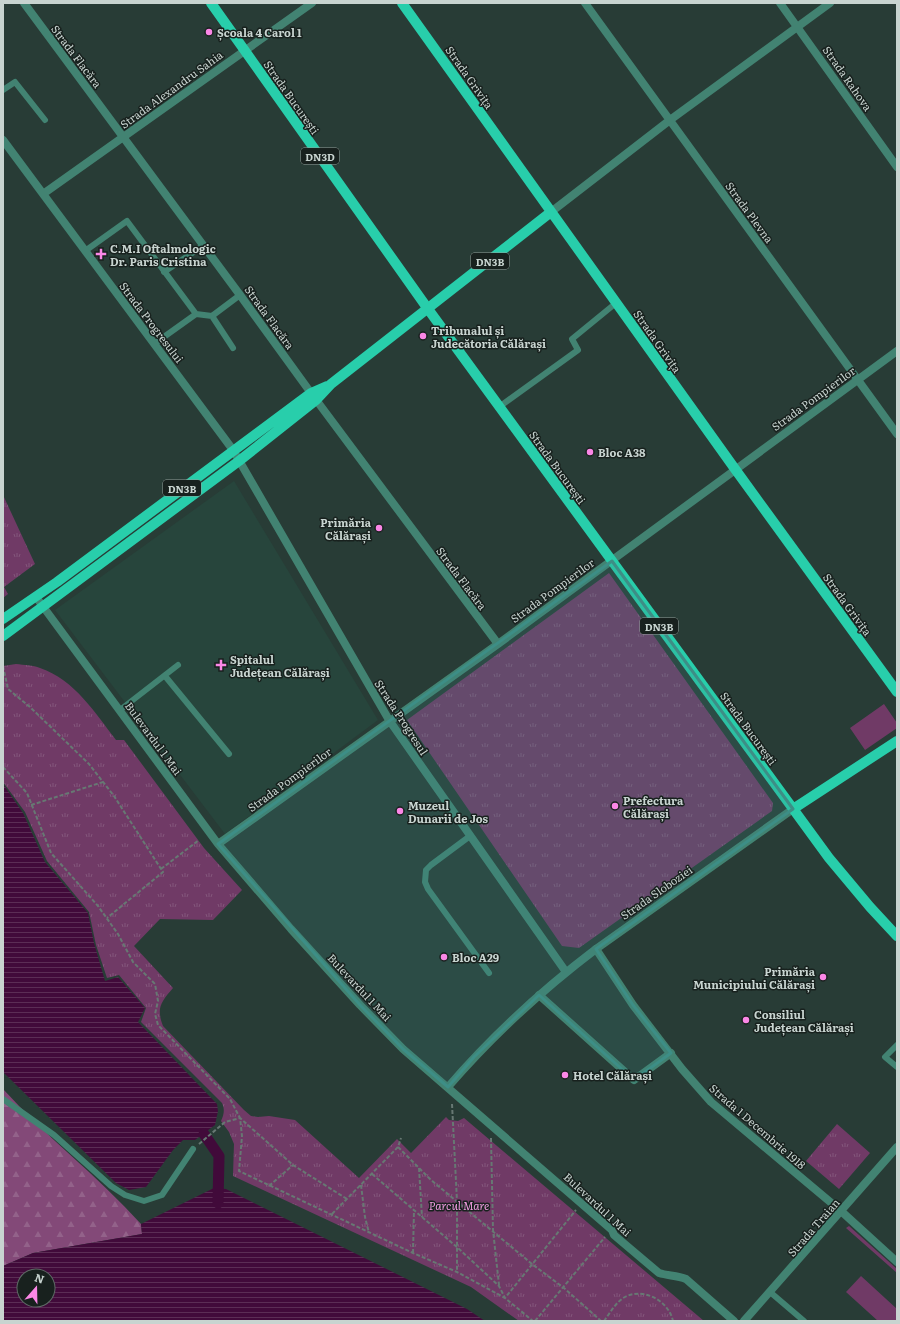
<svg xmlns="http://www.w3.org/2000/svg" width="900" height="1324" viewBox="0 0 900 1324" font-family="Literata,serif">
  <defs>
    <pattern id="forest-firs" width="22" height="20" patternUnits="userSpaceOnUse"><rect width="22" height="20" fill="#834978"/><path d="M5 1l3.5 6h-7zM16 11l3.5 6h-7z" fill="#93628a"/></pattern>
    <pattern id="park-tufts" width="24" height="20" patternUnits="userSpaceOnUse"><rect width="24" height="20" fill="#703a66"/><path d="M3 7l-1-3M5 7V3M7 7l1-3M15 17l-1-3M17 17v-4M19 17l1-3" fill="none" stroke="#83567b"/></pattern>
    <pattern id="water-rules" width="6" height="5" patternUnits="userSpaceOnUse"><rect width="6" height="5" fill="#410a3a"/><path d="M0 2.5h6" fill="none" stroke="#5b2d55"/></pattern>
  </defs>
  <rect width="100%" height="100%" fill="#283c36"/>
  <path fill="#27453c" d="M234 481 378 720 225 834 55 610Z"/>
  <path fill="#703a66" d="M884 704 897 723V728L865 750 850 728Z
    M849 1226 897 1269V1273L846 1228Z
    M861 1276 897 1309V1321H878L846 1292Z"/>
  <path fill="url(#forest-firs)" d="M3 1089C46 1137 98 1176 141 1224L142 1234 33 1253 3 1266Z"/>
  <path fill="url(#park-tufts)" d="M3 495 35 564 4 587 8 594 3 598Z
    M609 573 773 803 772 811 579 948 562 946 407 720Z
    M16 664C24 665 33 665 40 668 75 680 95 713 116 740H124L204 848 242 890 213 920 160 919 134 946 173 988C161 1002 156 1008 163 1026L244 1110 251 1116 258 1117 269 1116 295 1120 359 1178 397 1139 411 1153 446 1117 449 1120 458 1121 464 1118 704 1321H519L471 1287 233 1176 234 1144 229 1132 221 1121C224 1115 225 1109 222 1103L141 1022 146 1008 119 975 107 978 96 945 89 912 47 861 25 812 3 782V666Z
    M837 1124 870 1153 839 1189 806 1161Z"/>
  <path fill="url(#water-rules)" fill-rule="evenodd" d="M3 784 23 813 45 862 88 913 94 943 105 981 118 977 145 1008 138 1022 217 1104 218 1111 215 1125 195 1140H183L173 1150 146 1187 129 1190 116 1183 3 1072Z
    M214 1188 226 1189 467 1309 485 1321H3V1266L33 1253 142 1234 141 1224ZM24 1276H48V1300H24Z"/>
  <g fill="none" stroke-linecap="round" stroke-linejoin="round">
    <path stroke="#410a3a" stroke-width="11" d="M204 1134 219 1156 218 1203"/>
    <path stroke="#677873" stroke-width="2" stroke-dasharray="4 2" stroke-linecap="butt" d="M3 666 8 689 30 707 89 764 114 796 163 872 107 918
      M3 767 27 793 51 853 98 906 118 934 133 962 155 984 158 1001 155 1014 158 1025 230 1099 240 1118 242 1136 239 1171 413 1253 457 1272 505 1298 533 1321
      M31 805 103 782
      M161 869 199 840
      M452 1104 457 1201V1272
      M491 1138 493 1230 499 1285
      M199 1144 225 1122 240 1118 293 1165 347 1199
      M398 1147 431 1180 532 1264 564 1288 601 1321
      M419 1168 422 1217
      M372 1174 458 1248 499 1286 505 1298 576 1210
      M361 1185 365 1217 369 1233
      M269 1186 293 1165
      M332 1214 398 1147 401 1138
      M413 1253 414 1210
      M535 1321 605 1237
      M604 1321C610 1313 617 1300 627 1296 646 1288 669 1302 673 1321"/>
    <path stroke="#428372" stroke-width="6" d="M3 90 15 82 45 120
      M85 251 127 221 196 314
      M164 272 204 245
      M212 316 233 348
      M154 344 196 314 212 316 240 295
      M499 407 578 350 572 339 616 303
      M165 676 229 754
      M120 710 178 665
      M470 836 431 865 426 870 425 882 428 889 489 973
      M897 1045 885 1057 897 1067
      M3 1099 54 1135 111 1186 125 1195 144 1201 162 1195 193 1149
      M770 1292 804 1321"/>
    <path stroke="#428372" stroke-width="8" d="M793 809 596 949 633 1005 682 1069 711 1102 841 1211 897 1262
      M539 995 634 1080 671 1053
      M744 1321 897 1147"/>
    <path stroke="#428372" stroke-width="8" d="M24 3 240 295 311 393 498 644
      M585 3 897 434
      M780 3 897 167
      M3 140 233 450 389 720 566 972
      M43 194 312 3
      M551 212 670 120 830 3
      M36 597 218 844 291 929 360 1005 403 1049 612 1230 614 1235 659 1273C668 1276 677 1275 686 1279L734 1321
      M218 844 498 644 897 351
      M448 1087C492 1036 542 990 596 949"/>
    <path stroke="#28ceab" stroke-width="10" d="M211 3 428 309 829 858 870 907 897 936
      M402 3 735 469 897 692
      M3 619 57 582 311 393 327 386
      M3 636 239 461 316 400 331 384 551 212
      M793 809 897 741"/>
  </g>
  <path fill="#3d8e86" fill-opacity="0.2" stroke="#3d8e86" stroke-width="3" stroke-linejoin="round" d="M612 561 793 809 596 949 633 1005 671 1053 634 1080 539 995 474 1057 448 1087 403 1049 360 1005 218 844Z"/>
  <g fill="#fb87e6" stroke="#18211e" stroke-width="1.5">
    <circle cx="209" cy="32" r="4"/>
    <path d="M99 248h4v4h4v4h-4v4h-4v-4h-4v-4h4z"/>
    <circle cx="423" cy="336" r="4"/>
    <circle cx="590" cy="452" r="4"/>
    <circle cx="379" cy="528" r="4"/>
    <path d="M219 659h4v4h4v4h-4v4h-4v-4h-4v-4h4z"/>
    <circle cx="615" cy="806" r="4"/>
    <circle cx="400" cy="811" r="4"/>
    <circle cx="444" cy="957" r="4"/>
    <circle cx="823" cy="977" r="4"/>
    <circle cx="746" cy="1020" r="4"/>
    <circle cx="565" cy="1075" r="4"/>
  </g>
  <g text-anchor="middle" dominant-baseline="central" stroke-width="3" stroke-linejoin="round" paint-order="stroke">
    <g fill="#18211e" stroke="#939e9b" stroke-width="1">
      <rect x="301" y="148" width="38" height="16" rx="3"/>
      <rect x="471" y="253" width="38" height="16" rx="3"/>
      <rect x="163" y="480" width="38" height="16" rx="3"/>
      <rect x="640" y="618" width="38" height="16" rx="3"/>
    </g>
    <g font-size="10" font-weight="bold" fill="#c8d4d0">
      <text x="320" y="156">DN3D</text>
      <text x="490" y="261">DN3B</text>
      <text x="182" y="488">DN3B</text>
      <text x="659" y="626">DN3B</text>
    </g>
    <g font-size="11" font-weight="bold" fill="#c8d4d0" stroke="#18211e" text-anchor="start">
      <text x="217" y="32">Școala 4 Carol 1</text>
      <text x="110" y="248">C.M.I Oftalmologic<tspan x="110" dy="13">Dr. Paris Cristina</tspan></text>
      <text x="431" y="330">Tribunalul și<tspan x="431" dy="13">Judecătoria Călărași</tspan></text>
      <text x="598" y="452">Bloc A38</text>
      <text x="371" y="522" text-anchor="end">Primăria<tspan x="371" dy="13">Călărași</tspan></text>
      <text x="230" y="659">Spitalul<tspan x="230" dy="13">Județean Călărași</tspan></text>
      <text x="623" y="800">Prefectura<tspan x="623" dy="13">Călărași</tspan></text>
      <text x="408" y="805">Muzeul<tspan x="408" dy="13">Dunarii de Jos</tspan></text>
      <text x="452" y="957">Bloc A29</text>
      <text x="815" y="971" text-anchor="end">Primăria<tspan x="815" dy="13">Municipiului Călărași</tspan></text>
      <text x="754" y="1014">Consiliul<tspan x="754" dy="13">Județean Călărași</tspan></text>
      <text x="573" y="1075">Hotel Călărași</text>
    </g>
    <g font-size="11" fill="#c8d4d0" stroke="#18211e">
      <text transform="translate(77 56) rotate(53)">Strada Flacăra</text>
      <text transform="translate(470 77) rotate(55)">Strada Grivița</text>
      <text transform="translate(848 78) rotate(55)">Strada Rahova</text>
      <text transform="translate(171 89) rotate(-36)">Strada Alexandru Sahia</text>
      <text transform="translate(292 97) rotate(55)">Strada București</text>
      <text transform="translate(750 212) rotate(54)">Strada Plevna</text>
      <text transform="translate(270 317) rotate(54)">Strada Flacăra</text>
      <text transform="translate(152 322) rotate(53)">Strada Progresului</text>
      <text transform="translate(658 341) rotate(55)">Strada Grivița</text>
      <text transform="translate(813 398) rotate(-36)">Strada Pompierilor</text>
      <text transform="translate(558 467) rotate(54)">Strada București</text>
      <text transform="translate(462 578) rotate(53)">Strada Flacăra</text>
      <text transform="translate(552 590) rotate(-36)">Strada Pompierilor</text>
      <text transform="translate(848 604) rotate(54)">Strada Grivița</text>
      <text transform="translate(402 717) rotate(57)">Strada Progresul</text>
      <text transform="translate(749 728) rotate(54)">Strada București</text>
      <text transform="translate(154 738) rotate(54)">Bulevardul 1 Mai</text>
      <text transform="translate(289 779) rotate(-36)">Strada Pompierilor</text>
      <text transform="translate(656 892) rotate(-35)">Strada Sloboziei</text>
      <text transform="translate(360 987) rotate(47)">Bulevardul 1 Mai</text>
      <text transform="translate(758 1126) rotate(41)">Strada 1 Decembrie 1918</text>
      <text transform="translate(598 1204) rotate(43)">Bulevardul 1 Mai</text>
      <text transform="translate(813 1227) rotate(-49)">Strada Traian</text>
    </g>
    <g font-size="11" font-style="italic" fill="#f29de2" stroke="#18211e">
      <text x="459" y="1205">Parcul Mare</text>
    </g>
  </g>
  <rect width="900" height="1324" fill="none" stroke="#c8d4d0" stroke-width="8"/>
  <g transform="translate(36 1288) rotate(20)"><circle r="19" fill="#18211e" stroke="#5e6965"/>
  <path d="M0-3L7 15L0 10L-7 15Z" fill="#fb87e6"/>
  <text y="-6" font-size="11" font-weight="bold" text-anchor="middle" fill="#c8d4d0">N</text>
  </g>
</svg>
